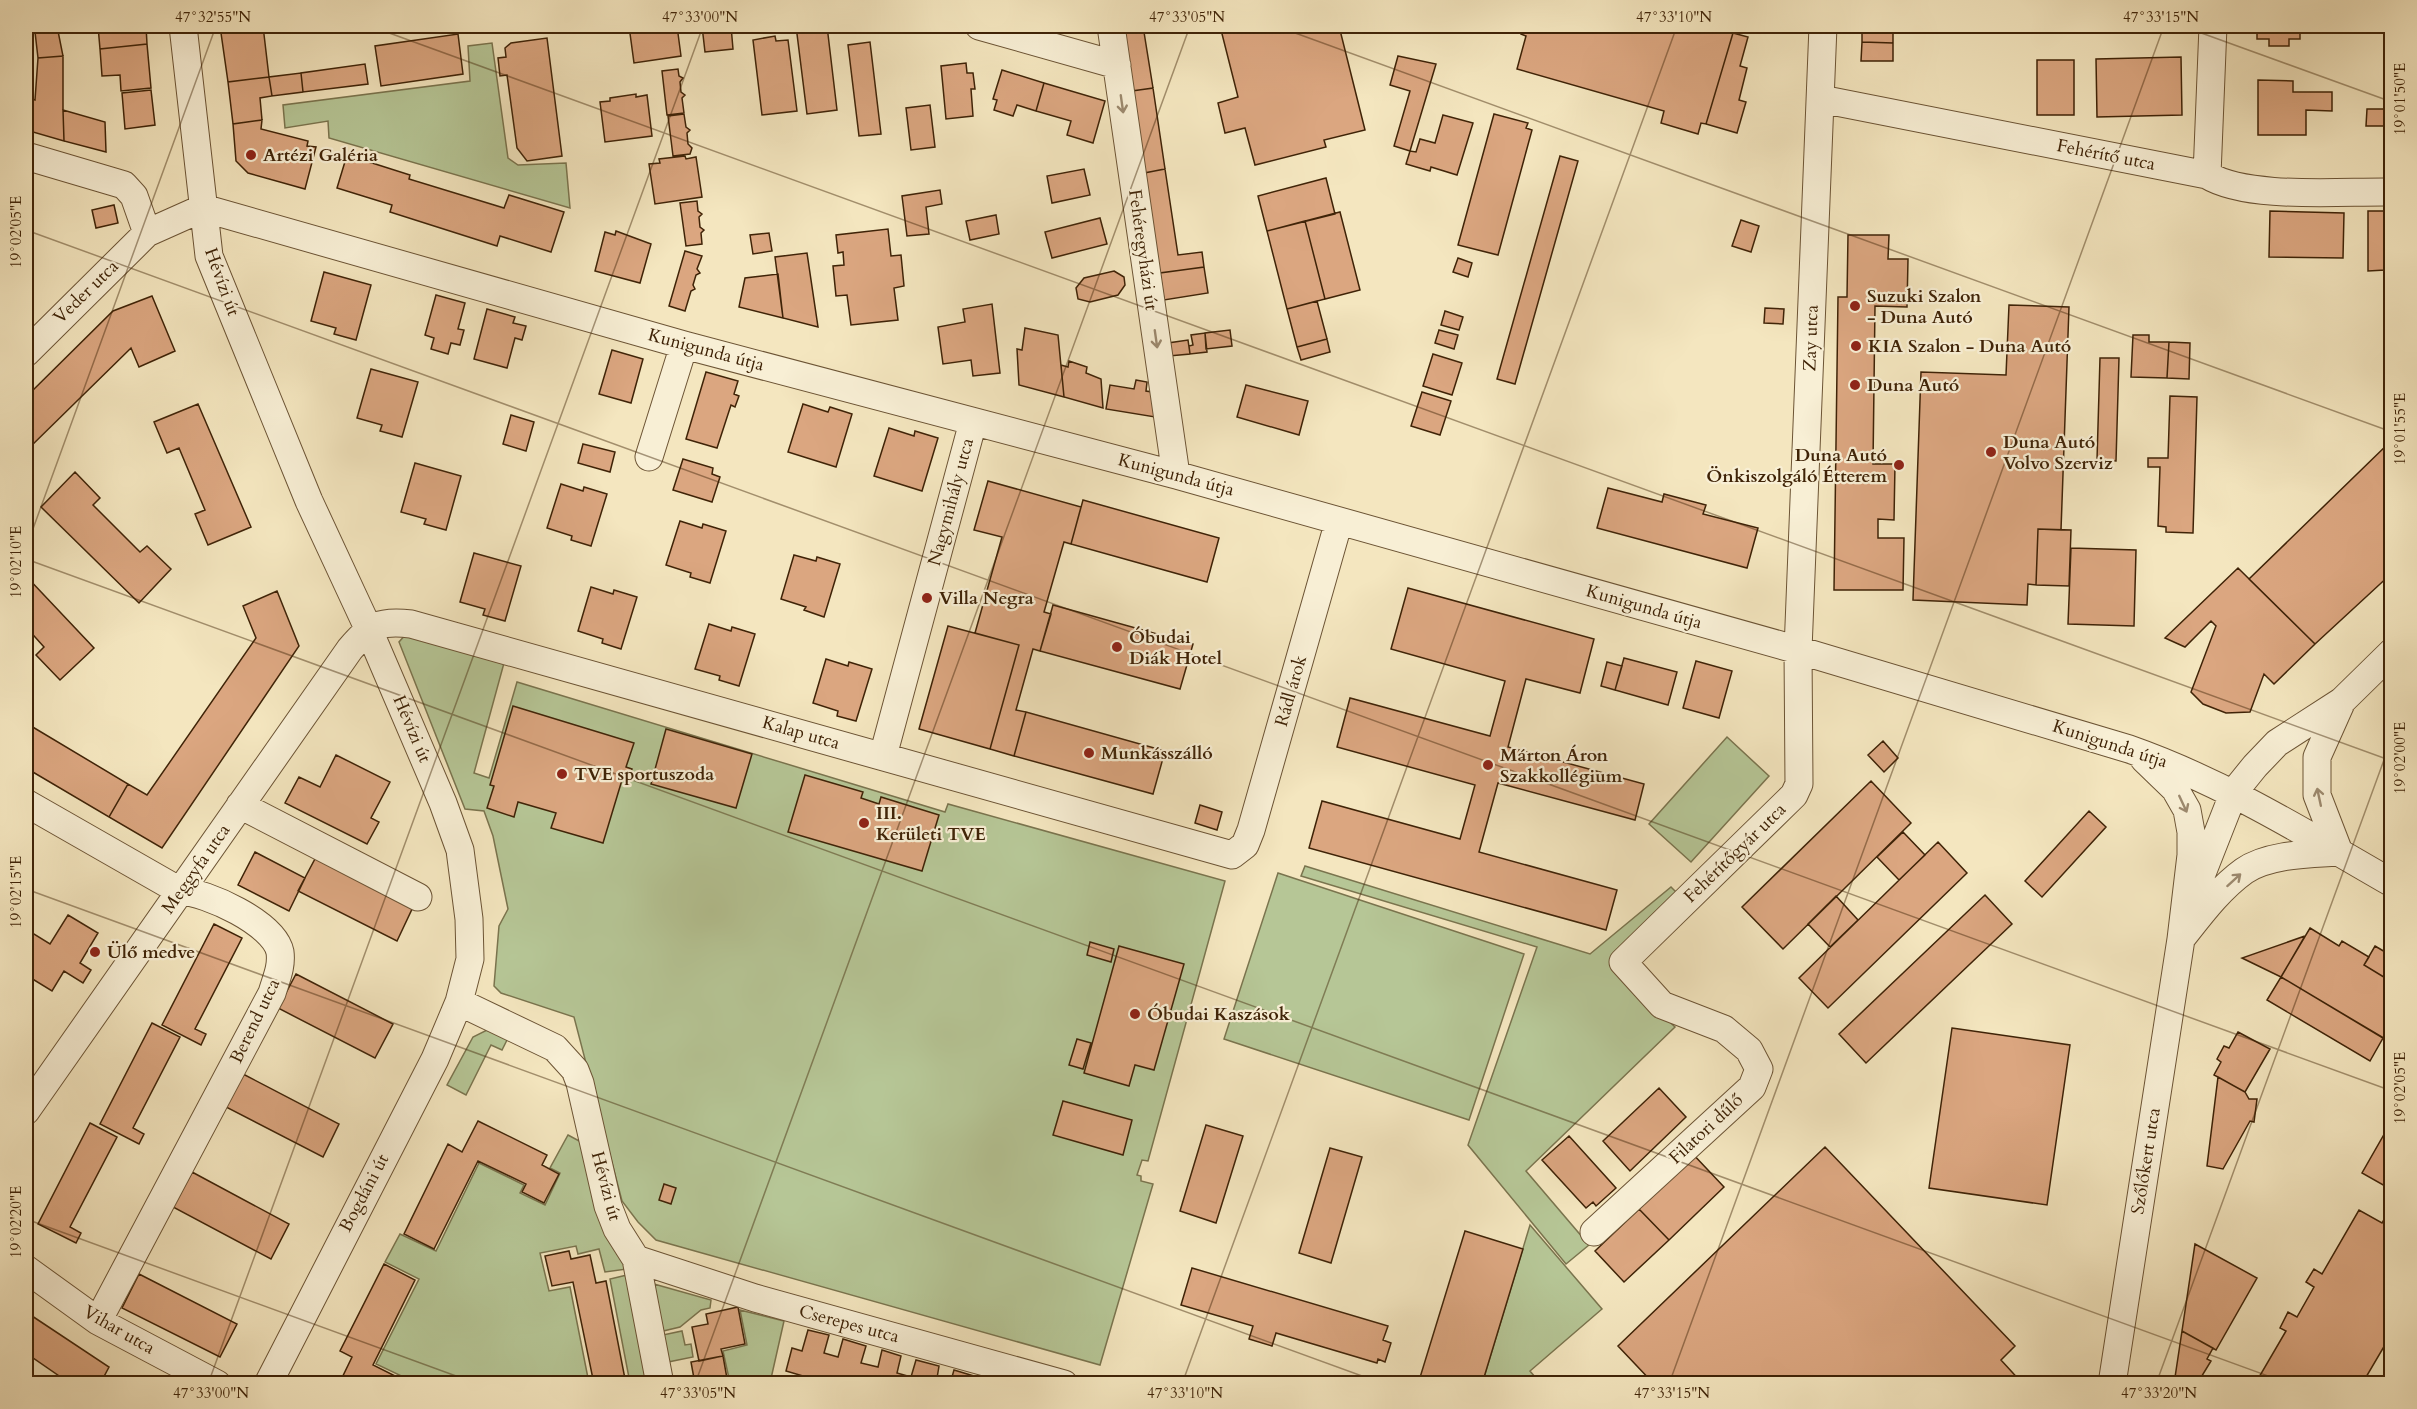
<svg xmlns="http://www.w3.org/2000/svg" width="2417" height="1409" viewBox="0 0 2417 1409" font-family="Cardo,serif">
  <rect width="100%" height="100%" fill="#f4e6bf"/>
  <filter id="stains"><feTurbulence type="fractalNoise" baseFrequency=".00333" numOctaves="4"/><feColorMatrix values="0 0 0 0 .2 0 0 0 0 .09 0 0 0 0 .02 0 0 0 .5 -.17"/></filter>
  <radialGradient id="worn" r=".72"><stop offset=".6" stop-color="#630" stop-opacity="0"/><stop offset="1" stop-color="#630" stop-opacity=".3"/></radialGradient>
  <path fill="#b6c696" stroke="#7a744e" stroke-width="1.5" d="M492 43 508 158 518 165 566 163 570 208 329 138 328 121 285 128 283 105 470 81 468 46Z
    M406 634 504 663 474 773 489 778 517 682 945 812 948 804 1225 881 1148 1161 1142 1160 1137 1175 1141 1176V1181L1153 1184 1100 1365 656 1240 638 1222 622 1201 574 1017 501 993 494 986 499 926 508 909 493 836 484 811 465 809 399 642Z
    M1727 737 1769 776 1691 862 1649 824Z
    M1305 866 1590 954 1671 887 1679 895 1623 977 1675 1027 1526 1171 1589 1245 1566 1264 1468 1145 1537 947 1301 876Z
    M1278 873 1524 954 1469 1120 1224 1039Z
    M487 1030 508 1038 502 1050 491 1045 466 1095 447 1085 473 1037Z
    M568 1135 583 1143 627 1269 605 1272 599 1249 578 1254 576 1246 540 1253 549 1291 570 1287 589 1383H416L376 1364 419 1279 385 1262 400 1234 436 1251 479 1163 524 1185 520 1193 545 1205 560 1173 550 1168Z
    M1530 1225 1602 1309 1530 1371 1540 1383 1482 1384Z
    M627 1275 648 1383H630L610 1279Z
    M654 1284 711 1300 710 1308 701 1310 680 1327 659 1332Z
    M740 1310 784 1321 770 1383H730L723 1351 747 1345Z
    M682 1331 685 1345 691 1344 693 1357 663 1363 658 1336Z"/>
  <path fill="#dba680" stroke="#3f2307" stroke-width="1.5" d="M26 26H57L63 56 38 58 35 32H26Z
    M98 26H146L147 44 100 49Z
    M220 26H263L269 77 228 82Z
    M629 26H677L681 56 634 63Z
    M702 26H731L733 49 705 52Z
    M751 26H779V29L752 32Z
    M796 26H827L837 110 807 114Z
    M1122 26H1143L1153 88 1132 91Z
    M1220 26H1339L1365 130 1324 140 1326 147 1255 165 1245 128 1225 133 1218 103 1238 97Z
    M1524 26H1730L1728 31 1733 33 1706 124 1701 123 1698 134 1661 123 1664 111 1517 69 1526 36 1521 34Z
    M1862 26H1893V43L1862 42Z
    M2150 26H2180V31H2151Z
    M2257 26H2300V39H2289V46H2269V39H2257Z
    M1733 33 1748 37 1740 66 1747 68 1739 100 1746 102 1737 133 1706 124Z
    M458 34 463 74 381 86 375 46Z
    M775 36 776 41 788 40 797 111 762 115 753 40Z
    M547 38 562 156 527 161 517 148 507 75 500 76 498 58 506 57 505 48 511 43Z
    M870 42 881 134 859 136 848 45Z
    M1862 42 1893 43V61H1861Z
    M147 44 151 88 121 91 120 75 102 76 100 49Z
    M63 56V110L64 141 26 130V97L35 100 38 58Z
    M1398 56 1436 64 1410 151 1394 146 1410 91 1390 85Z
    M2181 57 2182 115 2097 117 2096 59Z
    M2037 60H2074V115H2037Z
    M966 63 967 73H973L975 89H971L973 116 946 119 941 66Z
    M365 64 368 84 303 92 301 73Z
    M678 69 679 76 683 78 680 82 681 92 685 95 682 98 684 113 667 115 662 71Z
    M1002 70 1044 83 1036 111 1017 105 1013 116 994 110 997 100 993 99Z
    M301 73 303 92 272 96 269 77Z
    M269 77 272 96 260 98 262 120 233 124 228 82Z
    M2258 80 2293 81V92H2332V111L2306 110V135H2258Z
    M1044 83 1105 101 1093 143 1067 135 1071 121 1036 111Z
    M1153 88 1165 169 1144 173 1132 91Z
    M151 90 155 125 125 129 122 93Z
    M636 94V97L647 95 652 136 605 142 600 102 610 101V98Z
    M930 105 935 147 911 150 906 108Z
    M2367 109H2392V126H2366Z
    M63 110 105 122 106 152 64 141Z
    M684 114 686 127 690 130 687 133 688 144 692 148 690 154 673 156 668 116Z
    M1494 114 1528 123 1526 128 1532 130 1498 255 1458 245Z
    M1443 115 1473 123 1457 175 1431 167 1430 171 1406 164 1410 151 1416 152 1420 139 1435 143Z
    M262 120 261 129 308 141 307 146 316 147 305 189 248 173 236 161 233 124Z
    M347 155 410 175 409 179 504 208 509 195 564 212 551 252 500 236 497 246 390 212 392 205 337 188Z
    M685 156 686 159 696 157 702 197 655 204 649 164 660 163 659 159Z
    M1560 156 1578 161 1515 384 1497 379Z
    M1084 169 1090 195 1052 203 1047 176Z
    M1165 169 1178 255 1202 252 1204 267 1160 273 1144 173Z
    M1326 178 1335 214 1267 231 1258 196Z
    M940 190 942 204 926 207 929 234 907 236 902 196Z
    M697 201 698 211 702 214 699 217 700 227 704 230 701 233 702 244 686 246 680 203Z
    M114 205 118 223 96 228 92 210Z
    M2270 211 2344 213 2343 258 2269 257Z
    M2368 211H2384L2385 270 2368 271Z
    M2384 211H2392V270H2385Z
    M1340 212 1360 290 1325 299 1305 221Z
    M996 215 999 234 970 240 966 221Z
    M1100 218 1107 244 1052 258 1045 232Z
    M1741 220 1759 226 1751 252 1732 246Z
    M1305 221 1325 299 1287 309 1267 231Z
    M888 229 891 256 901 255 904 286 894 288 898 320 851 325 847 295 836 296 833 266 844 265 843 252 838 253 836 235Z
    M616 231 651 244 640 283 595 271 605 232 615 235Z
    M769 233 772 251 753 254 750 235Z
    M1848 235H1889L1888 259H1908L1907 307 1875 306 1873 464H1895L1894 520 1878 519V538H1904L1903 590H1834L1838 297H1847Z
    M685 251 702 256 697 269 700 273 696 275 693 285 695 289 691 291 685 311 669 306Z
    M807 253 818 327 783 318 775 257Z
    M1458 258 1472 263 1468 277 1453 272Z
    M1204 267 1208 293 1164 300 1160 273Z
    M1114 271 1124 277 1125 285 1118 295 1090 302 1078 299 1076 288 1084 278Z
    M324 272 371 285 356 340 334 334 336 328 311 321Z
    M778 274 783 318 739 307 745 278Z
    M436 295 465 303 458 329 464 330 460 345 451 343 448 354 431 349 434 338 425 335Z
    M152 296 175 351 139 367 131 348 26 451V397L113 311Z
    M1317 301 1327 339 1297 347 1287 309Z
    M992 304 1000 373 973 376 971 360 943 364 938 327 965 322 963 309Z
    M2009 305 2069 307 2061 530 2038 529 2036 585 2028 584 2027 605 1913 600 1921 372 2006 375Z
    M1765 308 1784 309 1783 324 1764 323Z
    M487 309 515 317 513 323 526 326 522 340 515 338 507 368 474 359Z
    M1445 311 1463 317 1459 330 1441 325Z
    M1025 328 1058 335 1064 397 1019 385 1017 349 1022 350Z
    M1230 330 1232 346 1206 349 1205 333Z
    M1439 330 1458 335 1454 349 1435 343Z
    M1205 333 1207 352 1190 354 1189 346 1193 345 1191 335Z
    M2133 335H2149V342H2169L2167 378 2131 377Z
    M1327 339 1330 352 1301 360 1297 347Z
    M1188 340 1190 354 1169 356 1168 343Z
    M2169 342 2190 343 2189 379 2167 378Z
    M612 350 643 359 631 403 599 394Z
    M1433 354 1462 363 1452 395 1423 386Z
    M2100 358H2119L2116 461 2097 460Z
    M1069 361 1087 367 1086 373 1101 379 1103 408 1064 397 1061 365 1068 367Z
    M371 369 418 382 402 437 380 431 382 425 357 418Z
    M706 372 738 381 734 394 739 396 735 407 731 405 717 448 686 439Z
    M1136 380 1147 382 1146 391 1159 393 1155 417 1106 409 1110 385 1134 389Z
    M1246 385 1308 401 1299 435 1237 417Z
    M1422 392 1451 401 1440 435 1411 426Z
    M2170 396 2197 397 2193 533 2166 532V527L2158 526 2160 467H2148V458H2168Z
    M198 404 251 527 208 545 195 514 205 510 179 448 167 453 154 422Z
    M803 404 828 412 830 407 852 414 836 467 788 452Z
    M511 415 534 422 526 451 503 444Z
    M889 428 914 436 915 431 938 438 922 491 874 476Z
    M2392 440V573L2315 644 2249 579Z
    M583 444 615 452 610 472 578 463Z
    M683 459 713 468 712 474 720 477 712 502 673 490Z
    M415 463 461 476 446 530 424 524 426 519 401 512Z
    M75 472 100 498 93 505 140 552 147 546 171 569 139 603 41 507Z
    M988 481 1081 507 1071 544 1064 542 1044 612 1051 614 1040 651 1033 649 1016 710 1026 712 1014 756 990 749 1019 645 975 633 1002 537 974 530Z
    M561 484 583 491 584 487 607 494 591 546 571 540 572 536 547 528Z
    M1608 488 1662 502 1664 494 1706 505 1703 514 1758 528 1747 568 1597 528Z
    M1083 500 1219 538 1207 582 1071 544Z
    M680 521 702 528 703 524 726 531 710 583 690 577 691 573 666 565Z
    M2038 529 2071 530 2069 586 2036 585Z
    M2071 548 2136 550 2134 626 2068 624Z
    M474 553 521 566 505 621 483 615 485 609 460 602Z
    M794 555 816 561 817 557 840 564 824 617 804 610 806 607 781 599Z
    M2238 568 2315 644 2274 684 2264 674 2250 712 2226 713 2203 704 2191 692 2216 626 2211 621 2185 647 2165 638Z
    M26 576 94 648 60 680 36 655 44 647 26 627Z
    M591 587 613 594 614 590 637 597 621 649 602 643 603 639 578 631Z
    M1408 588 1594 639 1580 693 1526 679 1508 747 1644 784 1635 820 1498 783 1479 852 1617 890 1606 930 1309 848 1322 801 1460 839 1475 785 1337 747 1350 698 1490 736 1505 681 1391 649Z
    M277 591 299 646 162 848 109 817 128 784 147 795 256 638 243 606Z
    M1053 605 1193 644 1180 689 1040 651Z
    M709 624 731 631 732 627 755 634 739 686 719 680 720 676 695 669Z
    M948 626 1019 645 990 749 919 729Z
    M1624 658 1677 672 1668 705 1615 690Z
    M826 659 848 666 849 662 872 669 856 721 837 716 838 711 813 703Z
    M1696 661 1732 671 1719 718 1683 708Z
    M1607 662 1622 666 1615 690 1601 686Z
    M513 706 634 743 626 767 632 769 628 782 622 780 603 843 551 828 556 813 518 802 514 817 487 808 494 786 490 785Z
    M1026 712 1165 751 1153 794 1014 756Z
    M26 723 128 784 109 817 26 768Z
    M666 729 752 754 736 808 651 784Z
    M1883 741 1898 758 1884 772 1868 755Z
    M336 755 390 782 371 818 379 822 367 844 285 803 299 777 320 787Z
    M805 775 863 792 861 798 879 804 881 797 939 815 922 871 788 832Z
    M1871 781 1911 823 1783 949 1742 907Z
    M1200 805 1222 812 1217 830 1195 823Z
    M2089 811 2106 827 2042 897 2025 881Z
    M1903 832 1925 855 1899 880 1877 857Z
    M1938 842 1967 873 1828 1008 1799 978Z
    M255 852 305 878 289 911 238 885Z
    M316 857 413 907 397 941 298 891Z
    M1985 895 2012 924 1866 1063 1839 1034Z
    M1836 896 1858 920 1830 947 1808 924Z
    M68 915 98 933 80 963 91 970 83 983 64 971 52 991 26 975V929L50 944Z
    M214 924 242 938 195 1029 206 1034 201 1045 162 1025Z
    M2310 928 2339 946 2342 941 2369 957 2364 965 2392 982V1043L2281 977Z
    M2305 936 2281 977 2242 958Z
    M1090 942 1114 949 1111 962 1087 955Z
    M1119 946 1184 964 1154 1070 1135 1065 1129 1086 1084 1073Z
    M2375 946 2392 956V982L2364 965Z
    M296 974 393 1024 375 1058 278 1008Z
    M2281 977 2383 1038 2370 1061 2267 1000Z
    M152 1023 180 1037 133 1128 144 1134 139 1144 100 1124Z
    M1952 1028 2070 1045 2047 1205 1929 1188Z
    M2238 1032 2270 1049 2245 1092 2214 1075 2221 1062 2217 1059 2224 1046 2229 1048Z
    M1077 1039 1091 1043 1083 1069 1069 1065Z
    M243 1074 339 1124 323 1157 226 1107Z
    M2218 1077 2245 1092 2249 1099H2257L2254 1122 2250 1121 2223 1169 2207 1166Z
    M1659 1088 1686 1117 1630 1171 1603 1141Z
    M1063 1101 1132 1120 1123 1155 1053 1135Z
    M478 1121 547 1155 542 1165 559 1174 544 1203 522 1192 526 1184 478 1161 434 1249 404 1234 448 1144 462 1152Z
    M90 1123 117 1137 70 1227 81 1233 76 1243 38 1224Z
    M2390 1124 2392 1125V1190L2362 1173Z
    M1206 1125 1243 1136 1216 1223 1180 1211Z
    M1569 1136 1616 1188 1596 1206 1593 1202 1586 1208 1542 1160Z
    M1825 1147 2015 1346 2001 1360 2023 1384H1654L1618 1346Z
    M1330 1148 1362 1157 1331 1263 1299 1253Z
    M1690 1151 1724 1187 1669 1240 1639 1209 1660 1189Z
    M192 1172 289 1224 271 1259 173 1207Z
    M664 1184 676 1188 671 1204 659 1200Z
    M2392 1205V1333L2362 1384H2255L2286 1331 2280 1328 2288 1312 2297 1317 2314 1287 2306 1282 2314 1269 2322 1274 2359 1210 2382 1223Z
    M1639 1209 1669 1240 1624 1282 1595 1251Z
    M1465 1231 1523 1249 1482 1384H1418Z
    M2195 1244 2257 1278 2216 1350 2182 1331Z
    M569 1251 571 1259 590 1255 596 1283 606 1281 626 1384H594L573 1282 552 1286 545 1256Z
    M384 1264 415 1280 373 1365 411 1384H339L352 1357 340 1351Z
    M1192 1268 1388 1326 1383 1340 1391 1343 1385 1362 1378 1359 1377 1363 1276 1333 1272 1346 1249 1339 1253 1326 1181 1305Z
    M139 1274 237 1324 220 1357 122 1308Z
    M738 1307 745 1344 721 1349 723 1356 699 1361 692 1327 708 1324 706 1314Z
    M26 1312 109 1367 100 1384H59L62 1378 26 1353Z
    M808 1330 829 1335 824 1353 838 1357 843 1339 866 1346 861 1363 878 1367 882 1350 901 1356 897 1373 911 1377 916 1360 939 1366 936 1384H830L786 1371 792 1348 802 1351Z
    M2182 1331 2213 1348 2207 1359 2211 1361 2197 1384H2174Z
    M723 1356 728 1384H695L691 1362Z
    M954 1370 974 1376 972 1384H950Z"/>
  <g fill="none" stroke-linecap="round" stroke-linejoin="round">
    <defs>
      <path id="minor" d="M183 26 209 256 309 501 368 628 443 803 460 850 469 919 470 959 459 1002 435 1059 268 1384
        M979 26 1117 65
        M1111 26 1176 475
        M1821 99 2207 175C2248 200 2342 191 2392 192
        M26 156 124 185 134 196 147 233
        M2207 175 2213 26
        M26 353 147 233 203 208 684 345 1176 475 1798 650 2129 749C2223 782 2305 833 2392 883
        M649 457 684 345
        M883 756 973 422
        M26 803 180 891C206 892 274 923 280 952 282 967 276 979 272 993L98 1321
        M240 805 418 897
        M2339 852 2317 795V757L2342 701
        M2197 886 2234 792 2255 766 2277 743 2342 701 2392 652
        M2181 939C2200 915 2219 889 2244 871 2268 854 2310 854 2339 852
        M459 1002 555 1048 575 1070 580 1083 608 1206 617 1229 636 1259 660 1384
        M26 1111 350 649C370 626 379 620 411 624L1232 855 1245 845 1251 830 1339 521
        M1594 1232 1752 1087 1759 1069 1749 1050 1724 1029 1662 1005 1623 962 1794 795 1799 784 1798 650 1823 26
        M636 1259 755 1298 1064 1384
        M26 1269 98 1321 217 1384
        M2112 1384 2181 939 2191 855V832L2187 810 2175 789 2144 759"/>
    </defs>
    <use href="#minor" stroke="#6c5435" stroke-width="29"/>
    <use href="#minor" stroke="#f8efd5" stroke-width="27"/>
  </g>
  <defs><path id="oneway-shaft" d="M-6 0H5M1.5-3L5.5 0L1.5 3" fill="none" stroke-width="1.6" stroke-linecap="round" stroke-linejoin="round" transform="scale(1.5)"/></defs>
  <g stroke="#9c896e">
    <use href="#oneway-shaft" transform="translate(1122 104) rotate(82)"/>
    <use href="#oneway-shaft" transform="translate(1156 339) rotate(82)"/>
    <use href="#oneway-shaft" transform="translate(2319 797) rotate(-102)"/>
    <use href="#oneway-shaft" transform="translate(2183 804) rotate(65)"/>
    <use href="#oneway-shaft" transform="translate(2234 880) rotate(-42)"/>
  </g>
  <path fill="none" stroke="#3f2307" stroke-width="1.5" stroke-opacity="0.45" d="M370 26 2392 761M1276 26 2392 432M2182 26 2392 102M26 230 2392 1091M26 548 216 26M26 559 2290 1384M26 889 1384 1384M26 1219 478 1384M208 1384 703 26M695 1384 1190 26M1182 1384 1677 26M1669 1384 2164 26M2156 1384 2392 738"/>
  <g fill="#8f2418" stroke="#f8efd5" stroke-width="2">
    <circle cx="251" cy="155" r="6"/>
    <circle cx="1855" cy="306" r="6"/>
    <circle cx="1856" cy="346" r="6"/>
    <circle cx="1855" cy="385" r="6"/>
    <circle cx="1991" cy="452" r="6"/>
    <circle cx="1899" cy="465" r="6"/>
    <circle cx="927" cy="598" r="6"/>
    <circle cx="1117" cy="647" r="6"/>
    <circle cx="1089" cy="753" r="6"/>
    <circle cx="1488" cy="765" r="6"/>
    <circle cx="562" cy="774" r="6"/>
    <circle cx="864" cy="823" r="6"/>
    <circle cx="95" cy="952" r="6"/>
    <circle cx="1135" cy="1014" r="6"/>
  </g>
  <g text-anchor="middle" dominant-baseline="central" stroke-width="4.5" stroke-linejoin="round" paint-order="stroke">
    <g font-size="18" font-weight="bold" fill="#3f2307" stroke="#f8efd5" text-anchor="start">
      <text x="263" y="155">Artézi Galéria</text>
      <text x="1867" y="296">Suzuki Szalon<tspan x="1867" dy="21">- Duna Autó</tspan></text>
      <text x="1868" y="346">KIA Szalon - Duna Autó</text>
      <text x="1867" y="385">Duna Autó</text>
      <text x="2003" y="442">Duna Autó<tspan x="2003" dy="21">Volvo Szerviz</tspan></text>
      <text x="1887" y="455" text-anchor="end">Duna Autó<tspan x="1887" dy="21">Önkiszolgáló Étterem</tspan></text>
      <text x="939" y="598">Villa Negra</text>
      <text x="1129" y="637">Óbudai<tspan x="1129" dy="21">Diák Hotel</tspan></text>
      <text x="1101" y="753">Munkásszálló</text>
      <text x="1500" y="755">Márton Áron<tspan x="1500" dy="21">Szakkollégium</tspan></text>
      <text x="574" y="774">TVE sportuszoda</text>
      <text x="876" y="813">III.<tspan x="876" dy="21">Kerületi TVE</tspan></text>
      <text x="107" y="952">Ülő medve</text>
      <text x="1147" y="1014">Óbudai Kaszások</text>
    </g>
    <g font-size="18" fill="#3f2307" stroke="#f8efd5">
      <text transform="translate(2106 155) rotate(11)">Fehérítő utca</text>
      <text transform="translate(1143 250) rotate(82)">Fehéregyházi út</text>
      <text transform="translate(222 282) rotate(70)">Hévízi út</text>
      <text transform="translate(86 292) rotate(-44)">Veder utca</text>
      <text transform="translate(1811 338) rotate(-88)">Zay utca</text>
      <text transform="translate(706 350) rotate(15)">Kunigunda útja</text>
      <text transform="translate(1176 475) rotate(15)">Kunigunda útja</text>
      <text transform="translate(951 502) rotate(-75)">Nagymihály utca</text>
      <text transform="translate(1644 607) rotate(16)">Kunigunda útja</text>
      <text transform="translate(1291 691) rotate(-74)">Rádl árok</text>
      <text transform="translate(412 729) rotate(67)">Hévízi út</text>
      <text transform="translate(801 733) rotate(16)">Kalap utca</text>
      <text transform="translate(2110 744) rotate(18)">Kunigunda útja</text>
      <text transform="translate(1735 853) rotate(-44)">Fehérítőgyár utca</text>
      <text transform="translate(196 869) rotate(-55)">Meggyfa utca</text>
      <text transform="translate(255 1021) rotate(-64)">Berend utca</text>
      <text transform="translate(1706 1129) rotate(-43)">Filatori dűlő</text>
      <text transform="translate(2146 1161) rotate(-81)">Szőlőkert utca</text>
      <text transform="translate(606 1186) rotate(75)">Hévízi út</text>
      <text transform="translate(364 1193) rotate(-62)">Bogdáni út</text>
      <text transform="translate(849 1324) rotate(15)">Cserepes utca</text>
      <text transform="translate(119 1330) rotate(30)">Vihar utca</text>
    </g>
  </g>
  <rect width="2417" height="1409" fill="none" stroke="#f4e6bf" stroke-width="66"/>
  <rect x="33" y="33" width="2351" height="1343" fill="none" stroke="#3f2307" stroke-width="2"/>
  <g font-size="15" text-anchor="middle" fill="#3f2307">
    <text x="213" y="22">47°32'55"N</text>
    <text x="700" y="22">47°33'00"N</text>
    <text x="1187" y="22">47°33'05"N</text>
    <text x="1674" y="22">47°33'10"N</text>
    <text x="2161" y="22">47°33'15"N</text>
    <text transform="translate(2400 99) rotate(-90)" y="5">19°01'50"E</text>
    <text transform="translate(16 232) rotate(-90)" y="5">19°02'05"E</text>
    <text transform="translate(2400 429) rotate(-90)" y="5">19°01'55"E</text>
    <text transform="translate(16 562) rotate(-90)" y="5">19°02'10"E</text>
    <text transform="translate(2400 758) rotate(-90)" y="5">19°02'00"E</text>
    <text transform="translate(16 892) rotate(-90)" y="5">19°02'15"E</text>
    <text transform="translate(2400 1088) rotate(-90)" y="5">19°02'05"E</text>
    <text transform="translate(16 1222) rotate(-90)" y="5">19°02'20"E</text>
    <text x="211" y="1398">47°33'00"N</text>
    <text x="698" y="1398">47°33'05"N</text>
    <text x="1185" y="1398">47°33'10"N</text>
    <text x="1672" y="1398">47°33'15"N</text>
    <text x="2159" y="1398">47°33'20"N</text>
  </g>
  <rect width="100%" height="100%" filter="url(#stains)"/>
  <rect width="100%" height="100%" fill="url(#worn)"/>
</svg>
